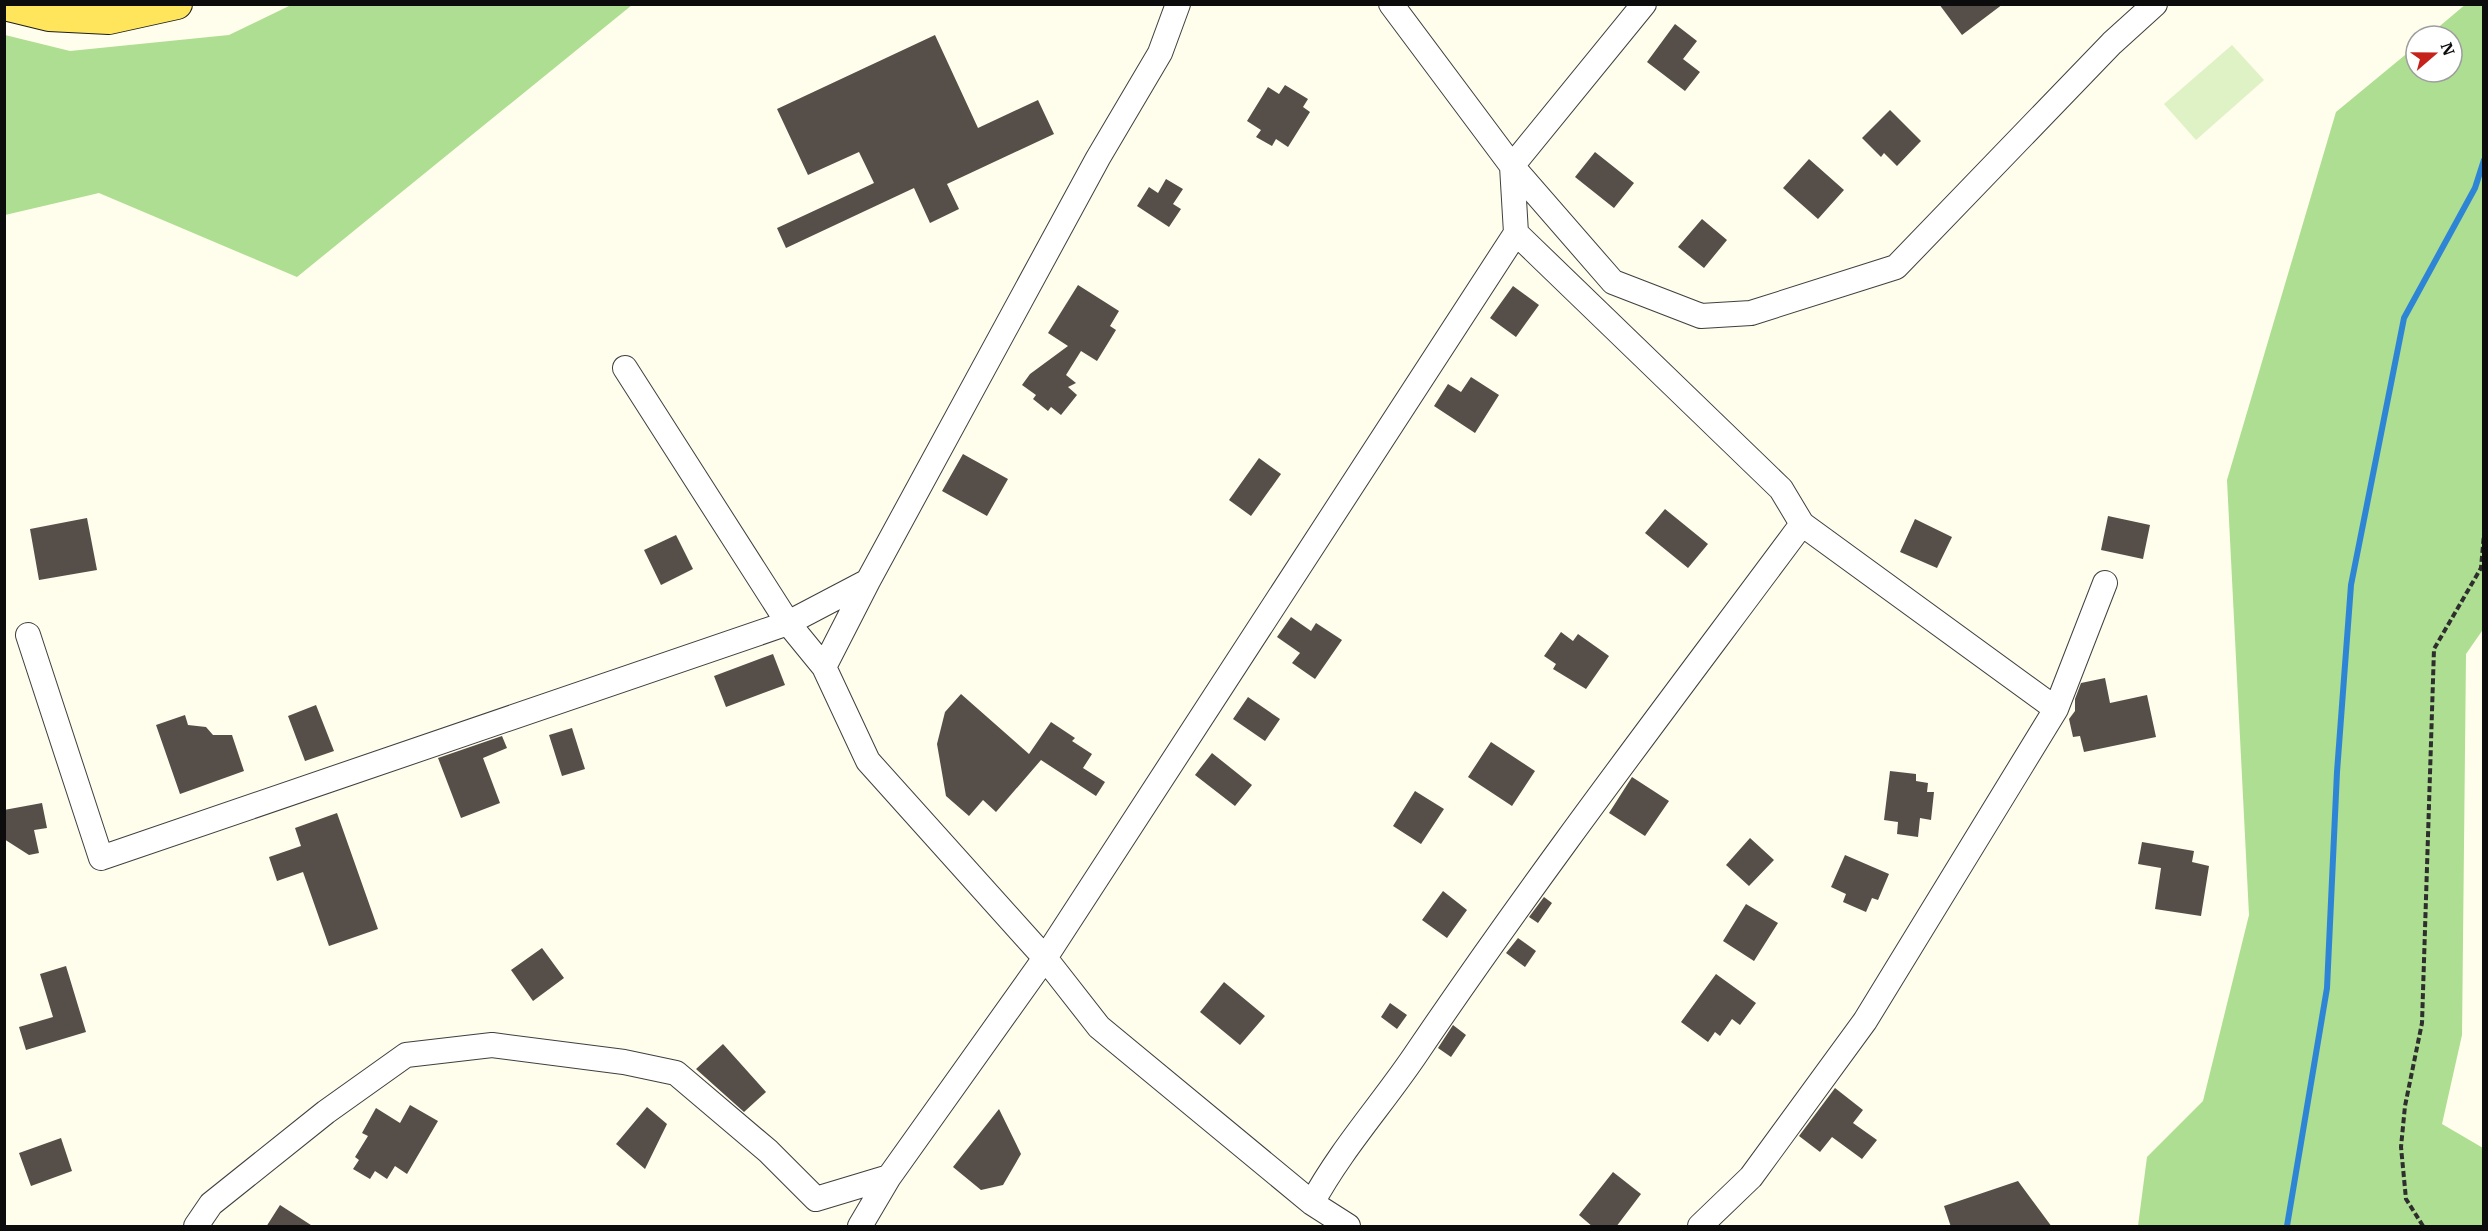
<svg xmlns="http://www.w3.org/2000/svg" width="2488" height="1231" viewBox="0 0 2488 1231" font-family="'IBM Plex Serif',serif">
  <rect width="100%" height="100%" fill="#fffdeb"/>
  <path fill="#adde91" d="M2466 4 2484 5V628L2466 654 2462 1035 2442 1124 2483 1148V1226H2138L2147 1157 2203 1101 2249 915 2227 480 2336 112 2416 46V72H2452V36H2428Z
    M291 5H632L297 277 99 193 5 215V35L70 51 229 35Z"/>
  <path fill="#dff2c5" d="M2232 45 2264 80 2196 140 2164 104Z"/>
  <g fill="none" stroke-linecap="round" stroke-linejoin="round">
    <path stroke="#2e85d6" stroke-width="6" d="M2287 1226 2327 988 2337 772 2351 585 2404 318 2475 188 2484 160"/>
  </g>
  <path fill="#564e48" d="M1939 4H2003L1962 35Z
    M1675 24 1697 41 1683 59 1700 72 1685 91 1647 62Z
    M935 35 978 128 1038 100 1054 134 947 184 959 209 930 223 914 188 786 248 777 228 874 183 859 152 808 175 777 109Z
    M1285 85 1308 99 1303 107 1310 112 1288 147 1276 139 1272 146 1256 137 1261 130 1247 121 1268 87 1279 94Z
    M1890 110 1921 141 1897 166 1884 153 1881 157 1862 138Z
    M1595 152 1634 183 1614 208 1575 177Z
    M1809 159 1844 190 1818 219 1783 188Z
    M1166 179 1183 189 1173 204 1181 209 1169 227 1137 206 1149 187 1158 193Z
    M1702 219 1727 240 1704 268 1678 247Z
    M1078 285 1119 311 1110 326 1116 330 1097 361 1081 351 1066 375 1076 383 1068 387 1077 395 1061 415 1051 407 1048 411 1033 399 1036 395 1022 385 1030 374 1068 346 1048 333Z
    M1513 286 1539 305 1516 337 1490 318Z
    M1471 377 1499 395 1475 433 1434 406 1448 384 1461 392Z
    M963 454 1008 479 987 516 942 491Z
    M1259 458 1281 474 1251 516 1229 500Z
    M1665 509 1708 544 1688 568 1645 533Z
    M2108 516 2150 525 2143 559 2101 550Z
    M87 518 97 570 39 580 30 529Z
    M1915 519 1952 537 1937 568 1900 552Z
    M676 535 693 569 661 585 644 550Z
    M1291 617 1311 631 1316 623 1342 640 1315 679 1292 663 1300 653 1277 637Z
    M1561 632 1573 641 1578 634 1609 656 1586 689 1553 669 1556 664 1544 656Z
    M773 654 785 685 726 707 714 676Z
    M2105 678 2110 703 2147 695 2156 737 2084 752 2080 736 2073 737 2069 719 2075 711V699L2081 683Z
    M961 694 1029 754 1051 722 1075 738 1072 741 1092 754 1083 768 1105 782 1096 796 1041 760 996 812 983 800 969 816 946 796 937 744 945 712Z
    M1248 697 1280 719 1265 741 1233 719Z
    M316 705 334 751 305 761 288 716Z
    M185 715 188 725 206 727 213 735H232L244 771 180 794 156 725Z
    M572 728 585 769 562 776 549 735Z
    M502 736 507 748 483 758 500 803 461 818 438 758Z
    M1491 742 1535 771 1512 806 1468 777Z
    M1212 753 1252 785 1235 806 1195 775Z
    M1890 771 1916 774V781L1928 783 1927 792H1934L1931 820 1920 818 1918 837 1897 834 1898 822 1884 820Z
    M1632 777 1669 801 1645 836 1609 813Z
    M1415 791 1444 809 1421 844 1393 826Z
    M42 803 47 828 34 830 39 853 29 855 4 839V810Z
    M337 813 378 929 329 946 303 872 277 881 269 857 301 846 295 828Z
    M1750 838 1774 860 1749 886 1726 865Z
    M2142 842 2194 851 2192 862 2209 866 2201 916 2155 909 2161 868 2138 864Z
    M1845 855 1889 874 1878 900 1872 898 1866 912 1843 902 1846 894 1831 887Z
    M1443 891 1467 910 1447 938 1422 920Z
    M1544 897 1552 903 1538 923 1529 917Z
    M1746 904 1778 923 1754 961 1723 941Z
    M1518 938 1536 951 1525 967 1506 953Z
    M542 948 564 978 533 1001 511 970Z
    M66 966 86 1032 26 1050 19 1027 53 1017 40 974Z
    M1716 974 1756 1003 1740 1025 1732 1019 1720 1036 1715 1032 1708 1042 1681 1022Z
    M1224 982 1265 1016 1240 1045 1200 1012Z
    M1390 1003 1407 1015 1397 1029 1381 1017Z
    M1453 1025 1466 1035 1451 1057 1438 1048Z
    M723 1044 766 1092 744 1112 696 1069Z
    M1835 1088 1863 1110 1853 1123 1877 1140 1862 1159 1832 1137 1820 1152 1799 1136Z
    M410 1105 438 1121 407 1174 395 1166 387 1179 375 1171 370 1179 353 1169 359 1160 355 1157 368 1136 362 1133 376 1108 400 1123Z
    M647 1107 667 1124 645 1169 616 1144Z
    M999 1109 1021 1154 1003 1185 981 1190 953 1167Z
    M61 1138 72 1171 31 1186 19 1153Z
    M1613 1172 1641 1194 1616 1227H1593L1579 1215Z
    M2018 1181 2052 1227H1951L1944 1206Z
    M280 1205 314 1227H266Z"/>
  <g fill="none" stroke-linecap="round" stroke-linejoin="round">
    <defs>
      <path id="minor" d="M1178 4 1160 53 1098 158 868 581 824 667 868 761 1045 958 1099 1027 1312 1203 1348 1226
        M1391 4 1512 166 1613 282 1701 316 1751 313 1896 267 2112 43 2155 4
        M1644 4 1512 166 1516 233 1781 489 1802 524 2056 709
        M625 368 788 623 824 667
        M28 635 101 858 788 623 868 581
        M1312 1203C1341 1149 1384 1102 1418 1051 1540 871 1672 699 1802 524
        M196 1226 211 1204 326 1112 406 1055 492 1045 624 1062 676 1073 768 1151 816 1199 889 1177
        M860 1226 889 1177 1045 958 1516 233
        M1700 1226 1751 1177 1865 1021 2056 709 2105 583"/>
      <path id="major" d="M4 5 49 16 109 19 177 4"/>
    </defs>
    <use href="#minor" stroke="#3f3f3f" stroke-width="26"/>
    <use href="#major" stroke="#1d1d1d" stroke-width="32"/>
    <path stroke="#2e2e2e" stroke-width="4" stroke-dasharray="6 3" stroke-linecap="butt" d="M2423 1226 2406 1199 2401 1147 2405 1106 2422 1023 2434 649 2481 568 2484 534"/>
    <use href="#minor" stroke="#fff" stroke-width="24"/>
    <use href="#major" stroke="#ffe55b" stroke-width="30"/>
  </g>
  <rect width="2488" height="1231" fill="none" stroke="#0c0c0c" stroke-width="12"/>
  <g transform="translate(2434 54) rotate(70)"><circle r="28" fill="#ffffff" stroke="#9e9e9e" stroke-width="1.5"/>
  <path d="M0-4.5L10 22L0 15L-10 22Z" fill="#c5221b"/>
  <text y="-9" font-size="16" font-weight="bold" text-anchor="middle" fill="#0c0c0c">N</text>
  </g>
</svg>
